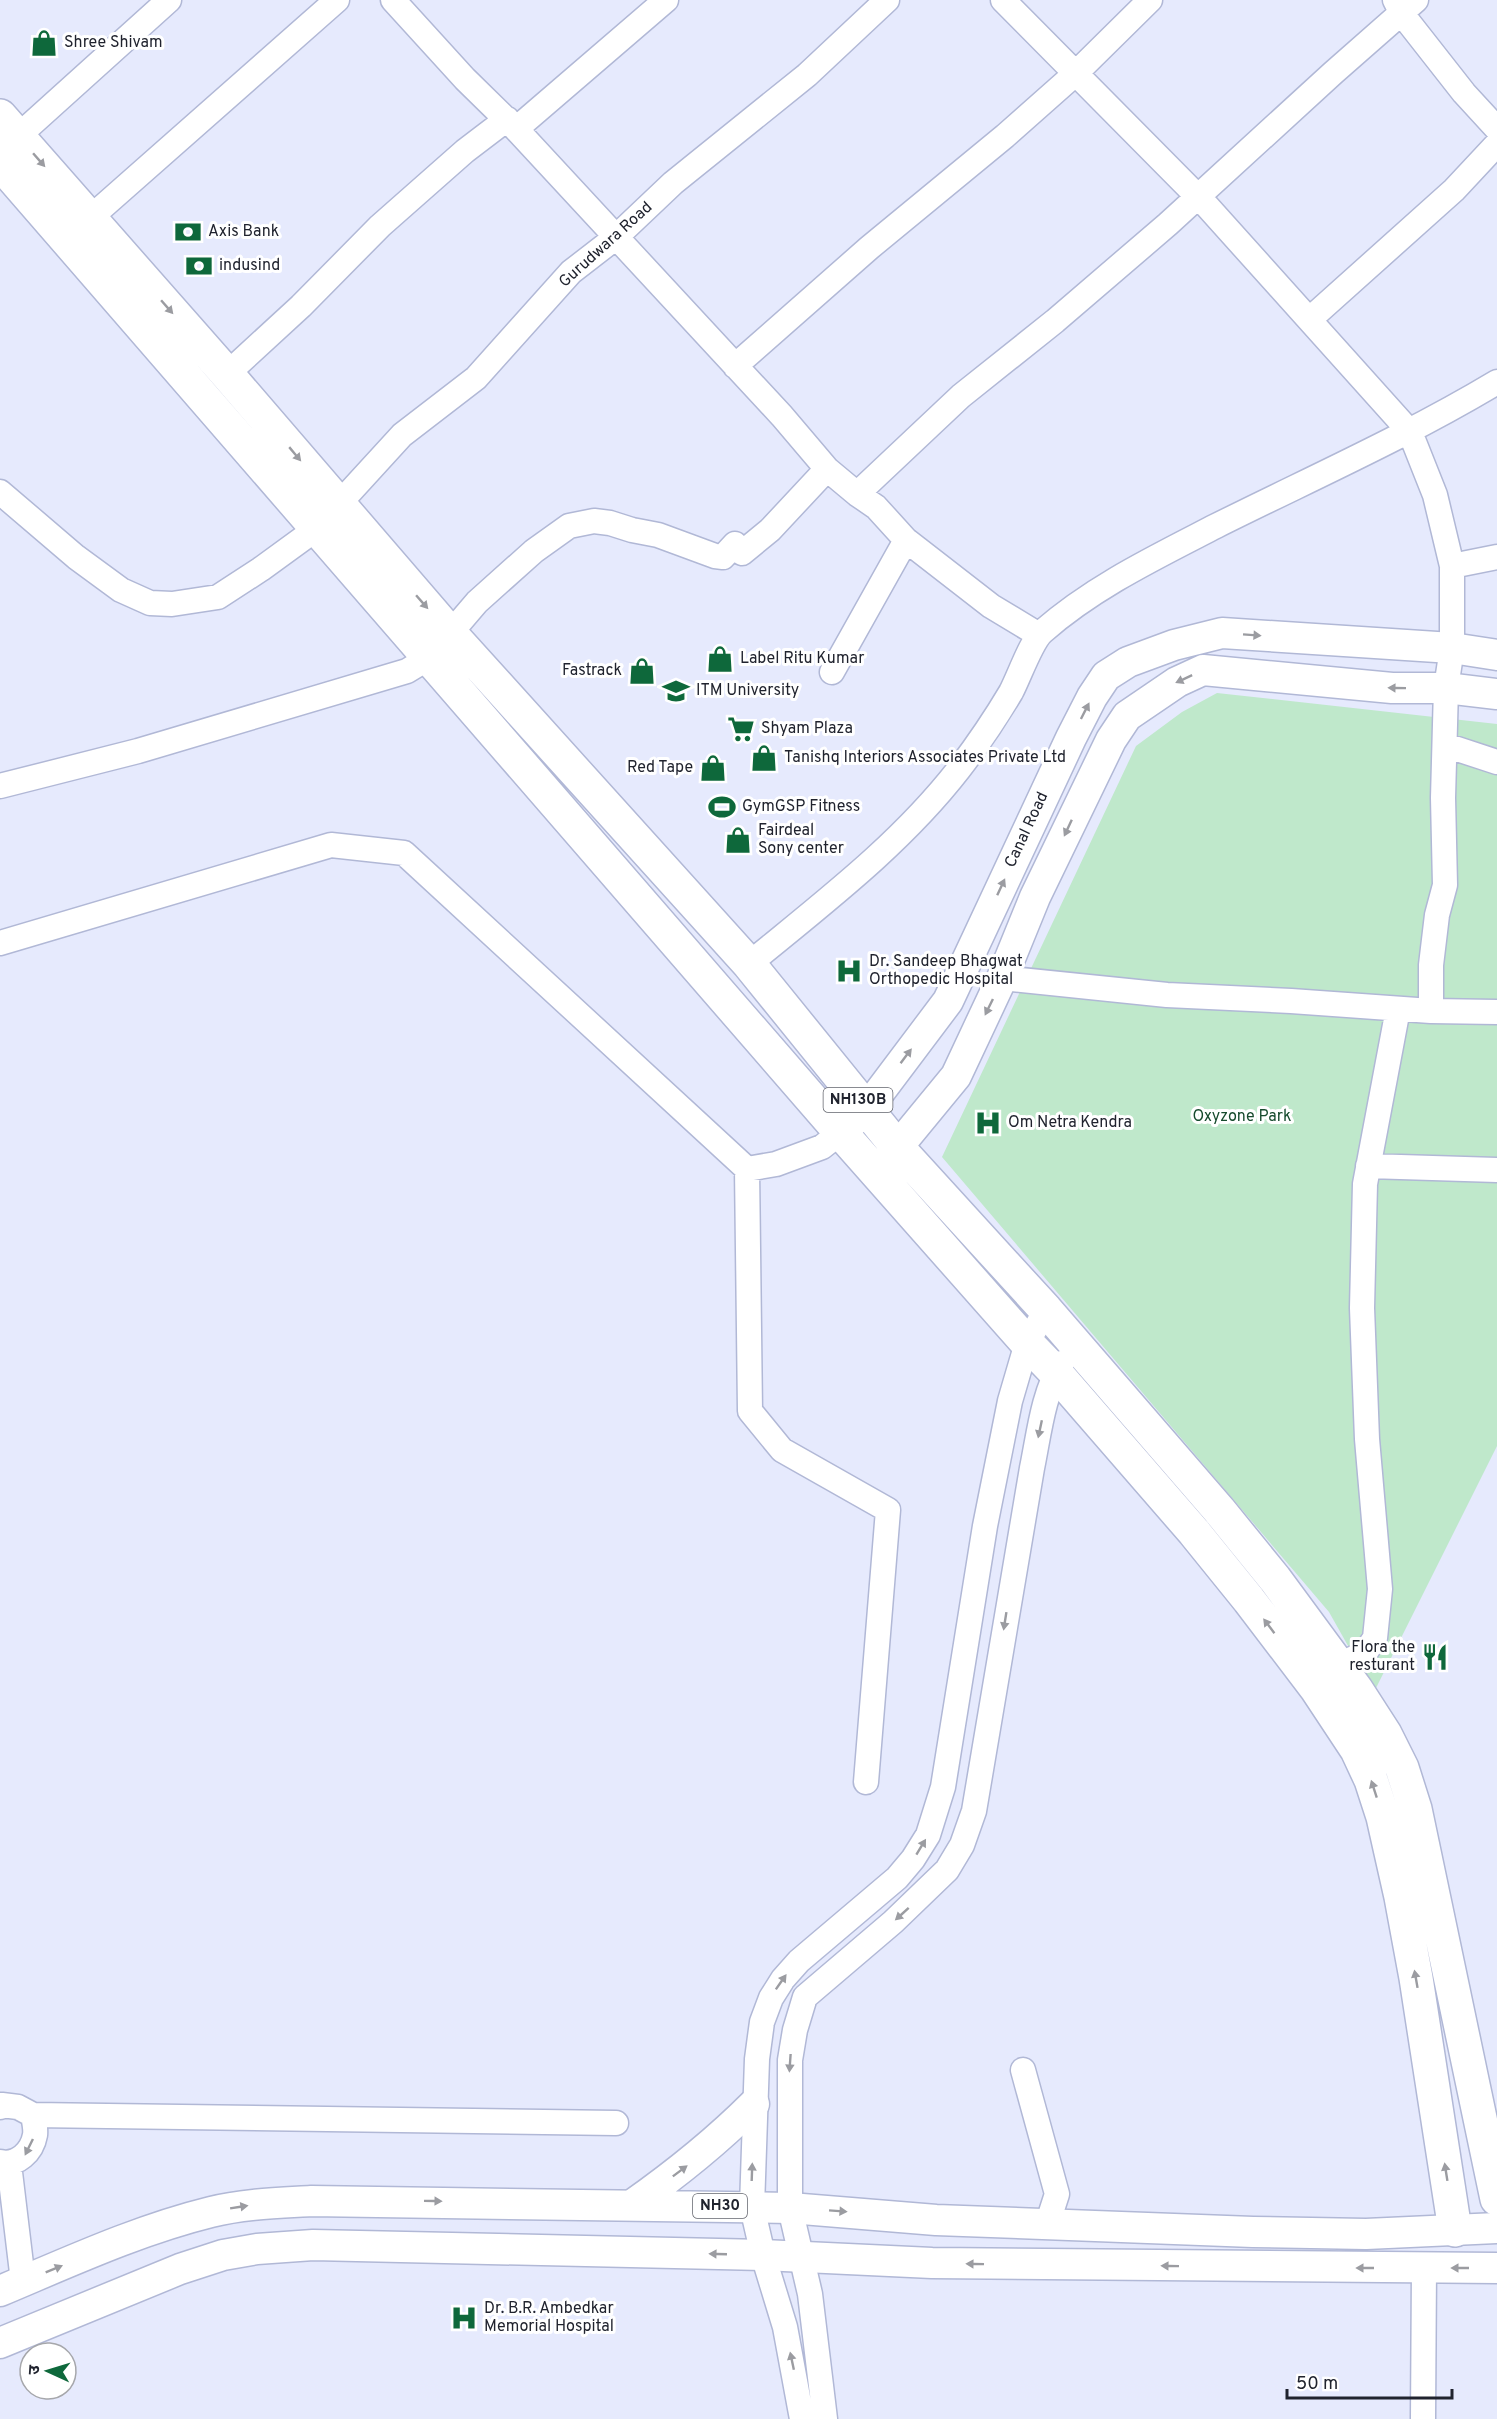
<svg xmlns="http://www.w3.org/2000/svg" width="1497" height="2419" viewBox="0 0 1497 2419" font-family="Overpass,'Noto Sans Devanagari',sans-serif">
  <rect width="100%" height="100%" fill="#e6eafd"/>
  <path fill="#bfe8cb" d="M1217 693 1497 724V1446L1374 1692 1329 1612 942 1157 1136 746 1182 712Z"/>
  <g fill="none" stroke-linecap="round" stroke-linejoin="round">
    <defs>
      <path id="minor" d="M393 0 465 79 516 129 782 416 827 469 857 494 876 507 906 540 991 606 1039 635
        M1003 0 1207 206 1410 432 1435 495 1452 566V648L1446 688 1443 798 1445 885 1437 915 1431 965V1011
        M1395 0 1402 14 1464 93 1497 129
        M516 129 666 0
        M6 147 169 0
        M90 218 337 0
        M1310 319 1454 190 1497 144
        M735 366 869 248 1005 136 1075 74 1150 0
        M227 374 301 306 380 226 465 151 507 119
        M0 492 76 557 121 590 150 603 172 604 218 597 261 569 316 529 402 435 476 378 571 272 615 238 673 183 807 75 887 0
        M857 494 961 396 1055 321 1168 224 1333 73 1416 0
        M1452 566 1497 557
        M832 672 906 540
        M1445 745 1497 762
        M0 786 138 751 407 671 430 657 477 602 534 551 569 526 594 521 610 523 632 530 658 535 715 556 723 557 735 544 742 553 770 530 827 469
        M0 943 331 845 404 853 747 1169 750 1411 782 1450 888 1510 866 1782
        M749 964C823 903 900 845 959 769 978 744 995 719 1011 692 1019 677 1031 642 1042 632 1093 587 1156 557 1216 526 1310 479 1407 436 1497 382
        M1002 978 1167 995 1291 1001 1431 1011 1497 1012
        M1368 1166 1497 1170
        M747 1169 776 1164 822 1147 841 1132
        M1327 1677 1339 1665 1365 1653 1375 1638 1380 1589 1367 1439 1362 1308 1365 1184 1398 1009
        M1023 2070 1057 2194 1047 2225
        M0 2107 2 2105 18 2107 33 2115C34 2121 36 2129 35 2135 32 2152 17 2166 0 2162
        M33 2115 616 2123
        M9 2164 23 2281
        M802 2419 785 2327 763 2255 752 2207 757 2059 762 2022 771 1998 783 1979 799 1961 897 1878 913 1859 928 1835 943 1787 985 1526 1010 1401 1027 1343 1046 1310
        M825 2419 810 2294 790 2208V2060L795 2030 805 1997 893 1922 947 1870 962 1845 974 1811 1032 1468C1039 1434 1043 1393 1062 1363
        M1423 2419 1424 2268"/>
      <path id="major" d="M850 1124 866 1110 948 1001 1071 738 1092 697 1106 676 1128 662 1174 645 1222 633 1452 648 1497 655
        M882 1166 956 1076 1002 978 1035 897 1111 740 1127 716 1177 682 1203 670 1392 688H1446L1497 694
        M632 2205C676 2174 716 2142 754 2104
        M0 2291C69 2262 138 2230 211 2212 243 2204 278 2203 311 2201L790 2208 936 2220 1253 2232 1366 2234 1497 2228
        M0 2343 180 2269 223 2255 257 2249 313 2245 763 2255 932 2263 1497 2268"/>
      <path id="highway" d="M0 116 227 374 450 633 749 964 898 1148 1046 1310 1219 1510 1275 1579 1356 1689 1385 1734 1402 1768 1415 1809 1497 2199
        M0 163 835 1126 1027 1343 1056 1373 1194 1532 1249 1600 1316 1688 1357 1750 1371 1780 1383 1817 1401 1897 1416 1978 1455 2230"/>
    </defs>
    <use href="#minor" stroke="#b1b8d6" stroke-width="27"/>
    <use href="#major" stroke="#b1b8d6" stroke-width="33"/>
    <use href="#highway" stroke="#b1b8d6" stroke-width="36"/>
    <use href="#minor" stroke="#fff" stroke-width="24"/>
    <use href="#major" stroke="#fff" stroke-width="30"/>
    <use href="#highway" stroke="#fff" stroke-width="33"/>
  </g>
  <defs><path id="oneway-solid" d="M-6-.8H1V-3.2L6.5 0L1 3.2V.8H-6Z" transform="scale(1.5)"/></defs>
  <g fill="#9b9ca1">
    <use href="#oneway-solid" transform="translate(39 160) rotate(49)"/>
    <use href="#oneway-solid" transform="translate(167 307) rotate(49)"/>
    <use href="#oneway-solid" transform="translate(295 454) rotate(50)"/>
    <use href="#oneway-solid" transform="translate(422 602) rotate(49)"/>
    <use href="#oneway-solid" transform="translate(1252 635) rotate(4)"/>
    <use href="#oneway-solid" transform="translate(1184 679) rotate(155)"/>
    <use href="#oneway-solid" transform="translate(1397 688) rotate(-179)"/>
    <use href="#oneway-solid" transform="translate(1085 711) rotate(-63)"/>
    <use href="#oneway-solid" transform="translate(1068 828) rotate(115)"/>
    <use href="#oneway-solid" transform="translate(1001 887) rotate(-65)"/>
    <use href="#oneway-solid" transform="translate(989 1007) rotate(116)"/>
    <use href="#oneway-solid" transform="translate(906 1056) rotate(-53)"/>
    <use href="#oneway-solid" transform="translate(1040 1429) rotate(102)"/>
    <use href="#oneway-solid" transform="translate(1005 1621) rotate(99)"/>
    <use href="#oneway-solid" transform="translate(1269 1626) rotate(-127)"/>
    <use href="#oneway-solid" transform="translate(1374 1789) rotate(-108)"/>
    <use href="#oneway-solid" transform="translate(921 1847) rotate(-59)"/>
    <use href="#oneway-solid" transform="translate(902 1914) rotate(138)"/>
    <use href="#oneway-solid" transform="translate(1416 1979) rotate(-100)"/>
    <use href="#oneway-solid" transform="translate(781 1982) rotate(-55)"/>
    <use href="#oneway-solid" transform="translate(790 2063) rotate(94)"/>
    <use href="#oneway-solid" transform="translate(29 2147) rotate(116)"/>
    <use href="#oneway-solid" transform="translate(680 2171) rotate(-37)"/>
    <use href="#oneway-solid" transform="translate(752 2172) rotate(-88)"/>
    <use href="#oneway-solid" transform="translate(1446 2172) rotate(-99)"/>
    <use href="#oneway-solid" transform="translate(433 2201) rotate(1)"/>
    <use href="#oneway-solid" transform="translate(239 2207) rotate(-9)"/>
    <use href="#oneway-solid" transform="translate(838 2211) rotate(4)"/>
    <use href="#oneway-solid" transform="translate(718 2254) rotate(-178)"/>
    <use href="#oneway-solid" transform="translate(975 2264) rotate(-179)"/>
    <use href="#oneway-solid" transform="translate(1170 2266) rotate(-179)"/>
    <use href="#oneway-solid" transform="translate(1365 2268) rotate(-180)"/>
    <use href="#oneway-solid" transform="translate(1460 2268) rotate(180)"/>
    <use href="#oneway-solid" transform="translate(54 2269) rotate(-22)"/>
    <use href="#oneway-solid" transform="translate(792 2361) rotate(-102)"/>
  </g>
  <defs>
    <symbol id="shop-bare" viewBox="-9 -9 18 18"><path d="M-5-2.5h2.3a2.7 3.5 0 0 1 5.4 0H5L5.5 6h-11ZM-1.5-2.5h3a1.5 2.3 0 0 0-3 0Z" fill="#0e683b" stroke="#fff" stroke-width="2.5" paint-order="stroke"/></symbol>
    <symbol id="bank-bare" viewBox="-9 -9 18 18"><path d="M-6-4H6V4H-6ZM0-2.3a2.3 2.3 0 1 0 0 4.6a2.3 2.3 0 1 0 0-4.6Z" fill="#0e683b" stroke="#fff" stroke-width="2.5" paint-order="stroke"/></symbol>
    <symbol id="university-bare" viewBox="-9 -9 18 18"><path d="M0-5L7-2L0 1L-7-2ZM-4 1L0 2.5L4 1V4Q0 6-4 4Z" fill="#0e683b" stroke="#fff" stroke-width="2.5" paint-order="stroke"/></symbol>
    <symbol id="supermarket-bare" viewBox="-9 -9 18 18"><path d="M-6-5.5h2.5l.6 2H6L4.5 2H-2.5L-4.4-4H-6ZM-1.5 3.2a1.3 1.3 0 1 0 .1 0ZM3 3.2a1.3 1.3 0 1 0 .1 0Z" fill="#0e683b" stroke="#fff" stroke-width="2.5" paint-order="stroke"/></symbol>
    <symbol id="stadium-bare" viewBox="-9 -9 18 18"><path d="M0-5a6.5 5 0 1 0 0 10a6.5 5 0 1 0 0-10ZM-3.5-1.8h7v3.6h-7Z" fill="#0e683b" stroke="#fff" stroke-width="2.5" paint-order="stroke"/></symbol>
    <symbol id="hospital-bare" viewBox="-9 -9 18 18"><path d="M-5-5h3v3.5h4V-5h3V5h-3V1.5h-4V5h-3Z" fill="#0e683b" stroke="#fff" stroke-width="2.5" paint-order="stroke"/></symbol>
    <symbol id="restaurant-bare" viewBox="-9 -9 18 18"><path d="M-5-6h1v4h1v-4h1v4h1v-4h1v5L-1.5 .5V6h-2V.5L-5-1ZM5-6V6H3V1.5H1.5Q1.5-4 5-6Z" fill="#0e683b" stroke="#fff" stroke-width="2.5" paint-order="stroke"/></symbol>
  </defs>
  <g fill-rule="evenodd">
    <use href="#shop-bare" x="25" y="24" width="38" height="38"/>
    <use href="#bank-bare" x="169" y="213" width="38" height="38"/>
    <use href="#bank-bare" x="180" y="247" width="38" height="38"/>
    <use href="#shop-bare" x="701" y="640" width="38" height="38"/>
    <use href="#shop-bare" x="623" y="652" width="38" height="38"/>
    <use href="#university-bare" x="657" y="672" width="38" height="38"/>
    <use href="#supermarket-bare" x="722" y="710" width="38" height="38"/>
    <use href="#shop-bare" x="745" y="739" width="38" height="38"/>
    <use href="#shop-bare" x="694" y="749" width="38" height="38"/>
    <use href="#stadium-bare" x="703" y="788" width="38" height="38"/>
    <use href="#shop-bare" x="719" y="821" width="38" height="38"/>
    <use href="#hospital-bare" x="830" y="952" width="38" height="38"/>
    <use href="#hospital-bare" x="969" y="1104" width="38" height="38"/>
    <use href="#restaurant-bare" x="1416" y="1638" width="38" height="38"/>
    <use href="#hospital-bare" x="445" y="2299" width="38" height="38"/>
  </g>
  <g text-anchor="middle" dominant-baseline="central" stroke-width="6" stroke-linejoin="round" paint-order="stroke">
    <g fill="#fff" stroke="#63656d" stroke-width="1.5">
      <rect x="823.5" y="1088" width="69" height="24" rx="4.5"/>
      <rect x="693" y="2194" width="54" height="24" rx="4.5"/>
    </g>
    <g font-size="15" font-weight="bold" fill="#20232e">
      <text x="858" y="1100">NH130B</text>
      <text x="720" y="2206">NH30</text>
    </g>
    <g font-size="16" fill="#20232e" stroke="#fff" text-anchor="start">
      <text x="64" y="43">Shree Shivam</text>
      <text x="208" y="232">Axis Bank</text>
      <text x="219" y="266">indusind</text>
      <text x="740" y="659">Label Ritu Kumar</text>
      <text x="622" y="671" text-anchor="end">Fastrack</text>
      <text x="696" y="691">ITM University</text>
      <text x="761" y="729">Shyam Plaza</text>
      <text x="784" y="758">Tanishq Interiors Associates Private Ltd</text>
      <text x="693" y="768" text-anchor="end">Red Tape</text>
      <text x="742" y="807">GymGSP Fitness</text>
      <text x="758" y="831">Fairdeal<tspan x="758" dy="18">Sony center</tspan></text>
      <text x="869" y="962">Dr. Sandeep Bhagwat<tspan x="869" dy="18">Orthopedic Hospital</tspan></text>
      <text x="1008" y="1123">Om Netra Kendra</text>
      <text x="1415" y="1648" text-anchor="end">Flora the<tspan x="1415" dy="18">resturant</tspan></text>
      <text x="484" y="2309">Dr. B.R. Ambedkar<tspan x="484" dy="18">Memorial Hospital</tspan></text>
    </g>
    <g font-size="16" fill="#20232e" stroke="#fff">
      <text transform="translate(606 245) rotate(-42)">Gurudwara Road</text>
      <text transform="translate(1027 830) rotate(-65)">Canal Road</text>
    </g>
    <g font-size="16" fill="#164b2d" stroke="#fff">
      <text x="1242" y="1117">Oxyzone Park</text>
    </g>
  </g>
  <g transform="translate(48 2371) rotate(274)"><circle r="28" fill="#ffffff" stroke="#a6a7ab" stroke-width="1.5"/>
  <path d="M0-4.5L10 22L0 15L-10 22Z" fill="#0e683b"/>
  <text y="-9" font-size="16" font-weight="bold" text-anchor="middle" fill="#20232e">उ</text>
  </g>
  <path d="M1287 2389v9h165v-9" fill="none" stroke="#20232e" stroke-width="3"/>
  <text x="1296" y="2389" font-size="18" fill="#20232e" stroke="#ffffff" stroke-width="4.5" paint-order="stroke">50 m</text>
</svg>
